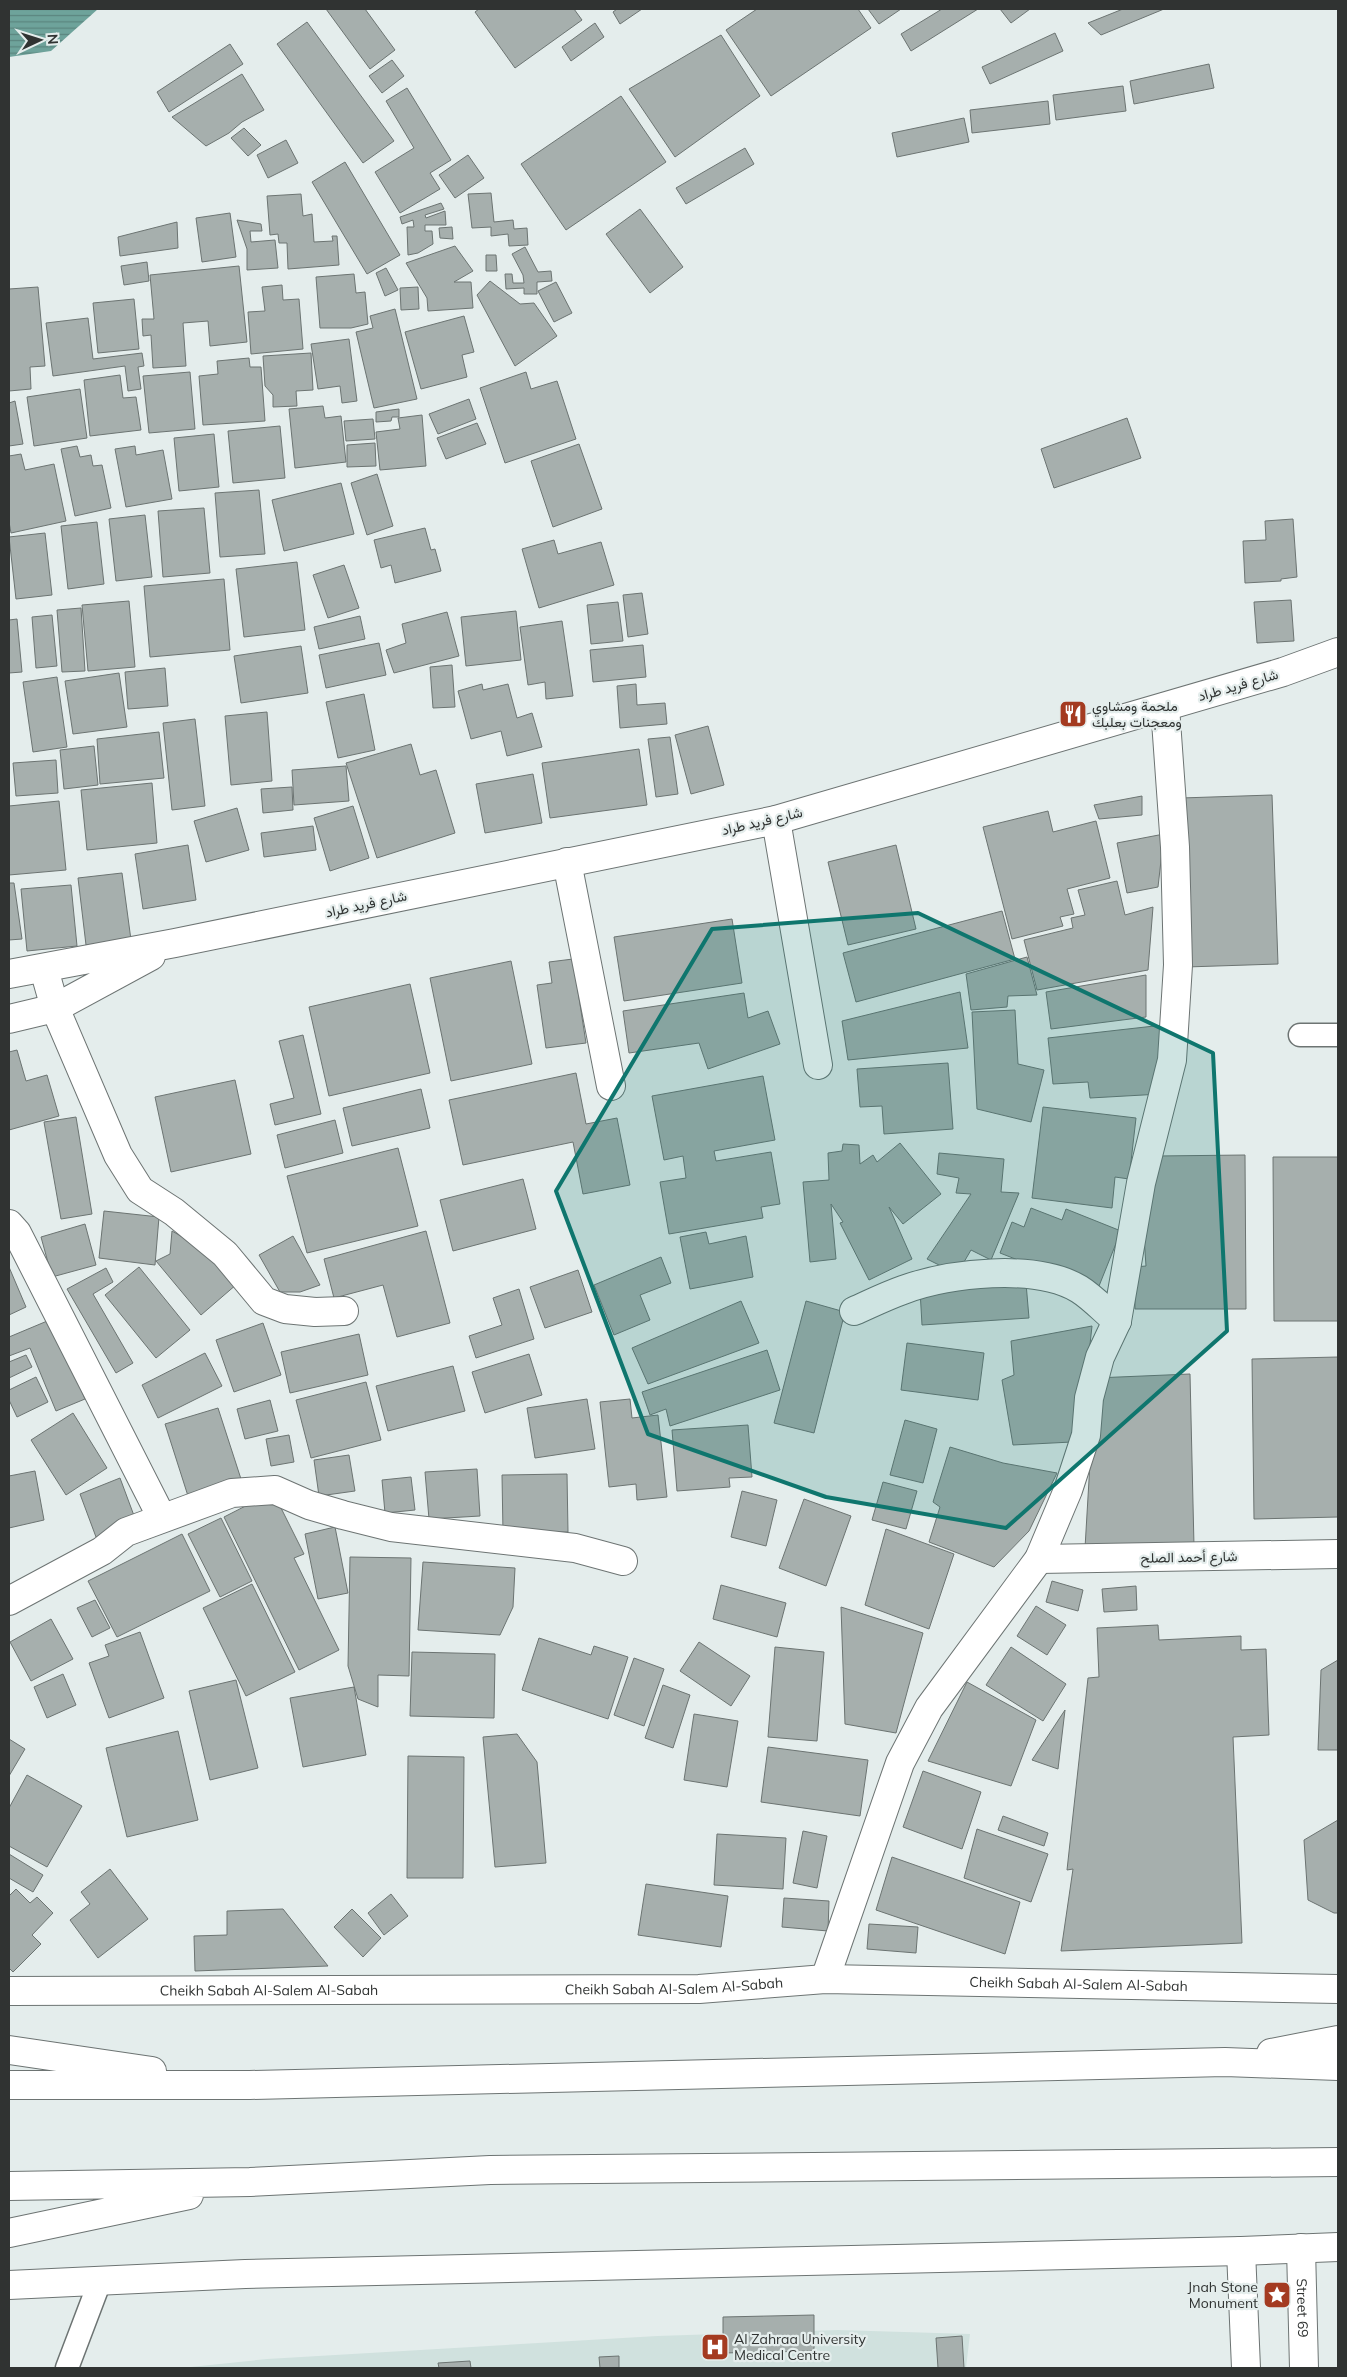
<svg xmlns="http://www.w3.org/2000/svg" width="1347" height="2377" viewBox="0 0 1347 2377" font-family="Mulish,Vazirmatn,sans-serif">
  <defs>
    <pattern id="water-rules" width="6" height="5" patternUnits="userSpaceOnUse" patternTransform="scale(1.25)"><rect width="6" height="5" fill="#6ea39b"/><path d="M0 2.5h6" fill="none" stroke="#5b857f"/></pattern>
  </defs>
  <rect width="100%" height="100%" fill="#e4edec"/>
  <path fill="#d0e1de" d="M838 2330 970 2334 966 2368H181L267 2359 657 2336Z"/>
  <path fill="url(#water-rules)" d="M9 9H98L51 51 9 57Z"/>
  <path fill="#a6afad" stroke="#6c7472" d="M326 9H365L395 50 370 69Z
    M479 9H574L582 20 515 68 475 12Z
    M617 9H642L620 24 613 12Z
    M757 9H858L871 28 771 96 726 30Z
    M868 9H901L879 24Z
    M942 9H978L911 51 901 34Z
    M1000 9H1030L1011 23Z
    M1123 9H1164L1101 35 1088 23Z
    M307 22 394 141 363 163 277 44Z
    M595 23 604 37 571 61 562 47Z
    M1055 33 1063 51 990 84 982 67Z
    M721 35 760 96 675 157 629 89Z
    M230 44 243 64 169 112 157 92Z
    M392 60 404 76 382 93 369 76Z
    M1209 64 1214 88 1134 104 1130 81Z
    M242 74 264 110 242 122 229 133 206 146 172 117Z
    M1123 86 1126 111 1056 120 1053 95Z
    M407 88 451 160 430 173 440 189 400 213 375 172 414 148 386 101Z
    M621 96 666 162 566 230 521 164Z
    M1048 101 1050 124 972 133 970 110Z
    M964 118 969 142 897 157 892 133Z
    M244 128 261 145 248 156 231 138Z
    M286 140 298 163 268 178 257 155Z
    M745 148 754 164 686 204 676 188Z
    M468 155 484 178 455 198 439 175Z
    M345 162 400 255 367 274 312 182Z
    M491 193 494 222 513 220 514 229 527 228 528 245 509 246 508 234 491 236V227L472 228 468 194Z
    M301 194 303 216 312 214 314 242 333 241 332 236H337L339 265 288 269 287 243H279L278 234 270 235 267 196Z
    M441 203 444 209 425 215 426 218 445 211 446 225H425V231H432L433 244 418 253 408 255 407 227H414L413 220 402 224 400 217Z
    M640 209 683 267 650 293 606 234Z
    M230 213 236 257 202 262 196 218Z
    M237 220 261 224 262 231H250L251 242 275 240 278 268 247 270V249Z
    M177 222 178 248 120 256 118 237Z
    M452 227 453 239 440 238 439 228Z
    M455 246 473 271 454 282H471L473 308 428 311 427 298 406 263Z
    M525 247 538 272 551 271 552 281 537 282V294H524V288L506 289 505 274H512L513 283H524L523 275 512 254Z
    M486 255H496L497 271H486Z
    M147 262 149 281 124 285 121 266Z
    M239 266 247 342 210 346 208 321 183 323 186 366 153 368 151 335 143 336 142 319H154L150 275Z
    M386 268 398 290 385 296 376 273Z
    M354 274 356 293 365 292 368 324 351 328H320L316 277Z
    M490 281 520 304 534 303 557 336 515 366 477 295Z
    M556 282 572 313 554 322 538 291Z
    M282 285 283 300 299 299 303 349 251 354 248 312 265 311 262 287Z
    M38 287 45 366 30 367 31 389 9 391V289Z
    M418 287 419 309 401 310 400 288Z
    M134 299 139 349 98 353 93 303Z
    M395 309 417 399 374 408 356 332 373 328 370 316Z
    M464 316 474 352 462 355 467 377 421 389 405 332Z
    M88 318 93 359 142 353 144 366 138 367 141 389 128 391 125 366 53 376 46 323Z
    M349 339 357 401 342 403 340 386 318 389 311 344Z
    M311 353 313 390 296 391 297 406 273 407V395L265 386 263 356Z
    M249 358 250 367H261L265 421 203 425 199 376 218 374 217 361Z
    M190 372 195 429 149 433 143 376Z
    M526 372 531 389 557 381 576 439 505 463 480 388Z
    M120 375 123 398 136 397 141 430 90 436 84 380Z
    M80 389 87 438 34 446 27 397Z
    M469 399 476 419 438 434 429 414Z
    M15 401 23 444 9 446V403Z
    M323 406 325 418 341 416 346 462 295 468 289 409Z
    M399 409V417H392L391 421 376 422V412Z
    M422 415 426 466 380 470 376 432 400 429 398 418Z
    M1127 418 1141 458 1054 488 1041 449Z
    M373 419 375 439 346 441 344 421Z
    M477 423 486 444 446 459 437 438Z
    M280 426 285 478 233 483 228 431Z
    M214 434 219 487 179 491 174 438Z
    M375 443 376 466 347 467V445Z
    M579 444 602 509 553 527 531 461Z
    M77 446 80 457 91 455 93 466 102 465 111 508 75 516 61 449Z
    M135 446 136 455 163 450 172 499 126 507 115 449Z
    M21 454 25 470 54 464 66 521 11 533 9 522V456Z
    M377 474 393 526 367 535 351 483Z
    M341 483 354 534 284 551 272 500Z
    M259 490 265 554 220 557 215 493Z
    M204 508 210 573 163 577 158 511Z
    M145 515 152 577 116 581 109 519Z
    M1293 519 1297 577 1281 579V581L1245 583 1243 541 1266 540 1265 521Z
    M97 522 104 584 68 589 61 526Z
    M425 528 431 550 435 549 441 571 395 583 391 565 381 568 374 540Z
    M45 533 52 595 16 599 9 537Z
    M554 540 558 554 601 542 614 585 539 608 522 549Z
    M297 562 305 630 244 637 236 569Z
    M344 565 359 608 328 618 313 575Z
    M224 579 230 650 150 657 144 586Z
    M642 593 648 634 628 637 623 595Z
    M1291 600 1294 641 1257 643 1254 602Z
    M129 601 135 667 88 671 82 605Z
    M618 602 623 641 591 644 587 605Z
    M81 608 85 671 62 672 57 610Z
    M516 611 521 660 466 666 461 617Z
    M447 612 459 656 394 673 386 650 406 643 402 624Z
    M52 615 57 666 36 668 32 617Z
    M360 616 365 639 319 649 314 627Z
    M17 619 22 672 9 673V620Z
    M562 621 573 696 546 699 545 682 528 685 520 627Z
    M379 643 386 675 326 688 319 655Z
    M643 645 646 677 593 682 590 650Z
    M301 646 308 693 241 703 234 656Z
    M452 665 455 707 433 708 430 667Z
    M165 668 168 706 128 709 125 672Z
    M119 673 127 727 73 734 65 681Z
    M57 677 67 747 33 752 23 682Z
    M482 684 483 690 508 684 517 718 532 713 542 747 507 756 501 731 471 739 458 691Z
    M636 684 637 705 665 703 667 724 620 728 617 686Z
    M364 694 375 750 338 758 326 702Z
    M267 712 272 781 231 785 225 716Z
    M195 719 205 806 172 810 163 723Z
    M708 726 724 785 691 794 675 735Z
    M159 732 164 778 100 784 97 739Z
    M670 737 678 794 656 797 648 739Z
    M411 744 420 775 436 770 455 833 377 858 346 763Z
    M94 746 98 785 64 789 60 750Z
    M639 749 647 805 550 818 542 763Z
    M56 760 58 793 16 796 13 763Z
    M346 766 349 801 294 805 292 770Z
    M533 774 542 823 485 833 476 784Z
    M152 783 157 843 87 850 81 790Z
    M292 787 293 810 263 813 261 789Z
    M1272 795 1278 964 1186 967 1181 798Z
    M1142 796V815L1099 819 1094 805Z
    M59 801 66 870 9 875V806Z
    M353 806 369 858 330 871 314 818Z
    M237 808 249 850 206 862 194 821Z
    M1048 811 1053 832 1096 821 1110 878 1067 889 1074 914 1060 917 1063 926 1012 939 983 827Z
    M313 826 316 850 264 857 261 833Z
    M1164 834 1158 887 1127 893 1117 843Z
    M188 845 196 900 143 909 135 854Z
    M896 845 916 929 848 945 828 862Z
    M122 873 131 940 86 945 78 878Z
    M1117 881 1125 915 1153 907 1148 970 1037 990 1024 940 1073 928 1071 918 1085 915 1078 890Z
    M9 883H14L22 939 9 940Z
    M71 885 77 946 27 951 21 889Z
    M1002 911 1015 959 856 1002 843 953Z
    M732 919 742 983 624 1001 614 937Z
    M1027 957 1037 995 1008 996 1007 1007 971 1010 966 974Z
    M573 959 586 1043 546 1048 537 985 552 983 549 962Z
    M511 961 532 1064 451 1081 430 978Z
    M1146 975V1017L1051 1029 1046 992Z
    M410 984 430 1073 329 1096 309 1007Z
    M960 992 968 1048 848 1060 842 1021Z
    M744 993 748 1018 768 1011 780 1044 708 1069 699 1043 629 1053 623 1011Z
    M1015 1010 1018 1064 1044 1070 1031 1122 977 1109 972 1012Z
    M1172 1024 1161 1094 1090 1098 1088 1082 1053 1084 1048 1038Z
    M303 1035 321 1114 275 1125 270 1104 294 1098 279 1041Z
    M17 1050 26 1081 47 1075 59 1116 9 1130V1052Z
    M948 1063 953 1129 884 1134 882 1106 860 1107 857 1069Z
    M576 1073 586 1124 617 1118 630 1185 583 1194 573 1142 463 1165 449 1100Z
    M763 1076 775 1140 714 1151 716 1161 771 1152 780 1204 761 1207 763 1218 669 1234 660 1182 686 1178 683 1156 664 1160 652 1096Z
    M235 1080 251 1154 171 1172 155 1097Z
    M421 1089 430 1128 352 1146 343 1108Z
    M1043 1107 1136 1118 1129 1179 1115 1177 1112 1208 1032 1198Z
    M76 1117 92 1214 61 1219 44 1122Z
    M335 1120 343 1153 285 1168 277 1135Z
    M900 1143 941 1194 903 1224 889 1207 912 1259 869 1280 840 1223 843 1222 831 1204 836 1259 810 1262 803 1182 829 1180 828 1153 842 1151 843 1144 859 1145 860 1164 873 1155 877 1162Z
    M398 1148 418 1226 307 1253 287 1176Z
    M939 1153 1004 1159 1001 1192 1019 1193 991 1260 971 1250 957 1274 927 1259 971 1194 956 1193 959 1178 937 1174Z
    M1245 1155 1246 1309H1135L1134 1267 1146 1266 1142 1208 1157 1156Z
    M1273 1157H1338V1321H1274Z
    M523 1179 536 1229 453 1251 440 1200Z
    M1031 1208 1062 1220 1066 1209 1121 1231 1097 1291 1000 1253 1012 1222 1024 1227Z
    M104 1211 159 1217 155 1265 99 1258Z
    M85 1224 96 1265 52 1277 41 1237Z
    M172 1231 212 1254 237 1284 201 1315 156 1261 170 1254Z
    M426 1231 450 1323 397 1337 383 1285 334 1298 324 1259Z
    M706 1232 709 1244 746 1236 753 1277 690 1289 680 1237Z
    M293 1236 320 1285 300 1292H280L259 1255Z
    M661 1257 671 1283 640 1295 650 1320 614 1335 594 1285Z
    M9 1267 26 1307 9 1315Z
    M139 1267 190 1330 156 1358 105 1295Z
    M106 1268 113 1282 93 1294 133 1363 116 1373 67 1289Z
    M578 1270 592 1312 545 1328 530 1287Z
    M1026 1283 1029 1318 922 1325 920 1290Z
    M519 1289 534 1339 476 1358 469 1336 502 1325 493 1298Z
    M741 1301 759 1343 648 1384 632 1348Z
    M806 1301 845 1312 814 1433 774 1423Z
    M52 1319 85 1399 56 1411 30 1348 9 1356V1337Z
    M263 1323 281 1375 234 1392 216 1340Z
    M1092 1326 1082 1418 1072 1442 1013 1445 1002 1380 1014 1375 1011 1341Z
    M359 1334 368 1375 290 1393 281 1352Z
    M907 1343 984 1353 978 1400 901 1390Z
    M767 1350 780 1390 670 1426 666 1409 650 1415 642 1392Z
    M205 1353 222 1386 158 1418 142 1385Z
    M529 1354 542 1395 485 1413 472 1372Z
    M26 1355 32 1367 9 1378V1362Z
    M1338 1357V1517L1254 1519 1252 1359Z
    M453 1366 465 1411 388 1431 376 1386Z
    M1190 1374 1194 1546 1085 1548 1095 1378Z
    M36 1377 48 1402 17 1417 9 1400V1390Z
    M366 1382 381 1440 311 1458 296 1400Z
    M587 1399 595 1449 535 1458 527 1408Z
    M630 1399 632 1418 658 1415 667 1497 637 1500 636 1484 609 1487 600 1402Z
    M270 1400 278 1431 245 1439 237 1409Z
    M218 1408 241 1479 188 1496 165 1424Z
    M73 1413 107 1468 66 1495 31 1440Z
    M905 1420 937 1429 923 1483 890 1475Z
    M748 1425 752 1477 729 1478 730 1487 677 1491 672 1430Z
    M289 1435 294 1462 271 1466 266 1439Z
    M950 1447 1003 1463 1057 1473 1029 1531 994 1567 929 1542 940 1507 933 1502Z
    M349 1455 355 1491 319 1496 314 1460Z
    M477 1469 480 1516 429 1519 425 1472Z
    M35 1471 44 1520 9 1528V1476Z
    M567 1474 568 1532 503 1533 502 1475Z
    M411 1477 415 1510 385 1513 382 1480Z
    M120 1478 136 1521 96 1537 80 1494Z
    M883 1482 917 1491 906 1529 872 1520Z
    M742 1491 777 1500 766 1546 731 1537Z
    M273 1492 304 1554 294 1558 339 1650 299 1670 224 1517Z
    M804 1499 851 1516 826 1586 779 1568Z
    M221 1518 252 1581 220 1597 188 1534Z
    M335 1527 348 1593 318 1599 305 1534Z
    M886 1529 954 1554 929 1629 865 1605Z
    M182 1534 210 1591 117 1637 88 1581Z
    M350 1557 411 1558 409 1676 378 1675V1707L358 1699 348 1666Z
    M423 1562 515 1568 513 1607 500 1635 418 1630Z
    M1052 1581 1083 1590 1078 1611 1046 1602Z
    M252 1584 295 1672 246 1696 203 1608Z
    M721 1585 786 1603 777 1637 713 1619Z
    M1136 1586 1137 1610 1104 1612 1102 1589Z
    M95 1600 110 1628 92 1637 77 1608Z
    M1036 1606 1066 1625 1047 1655 1017 1636Z
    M841 1607 923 1633 896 1733 845 1724Z
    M51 1619 73 1659 31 1681 10 1642Z
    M1158 1625 1159 1640 1241 1636V1650L1266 1649 1269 1735 1233 1737 1242 1943 1061 1951 1073 1869 1067 1870 1088 1678 1099 1677 1097 1628Z
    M140 1632 164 1698 109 1718 89 1663 109 1656 105 1645Z
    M539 1638 591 1655 594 1646 628 1657 608 1719 522 1690Z
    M699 1642 750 1676 731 1706 680 1671Z
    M775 1647 824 1652 817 1741 768 1737Z
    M1011 1647 1066 1684 1043 1721 986 1685Z
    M412 1652 495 1654 494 1718 410 1716Z
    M634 1658 664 1669 644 1726 614 1715Z
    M1338 1660V1750H1318L1321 1670Z
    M63 1674 76 1705 47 1718 34 1687Z
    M236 1680 258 1768 210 1780 189 1691Z
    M967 1682 1036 1720 1011 1786 928 1761Z
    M663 1685 690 1695 673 1748 645 1738Z
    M354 1687 366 1755 303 1767 290 1698Z
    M1065 1710 1058 1769 1032 1760Z
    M694 1714 738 1721 727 1787 684 1780Z
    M178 1731 198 1820 127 1837 106 1748Z
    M517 1734 537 1762 546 1863 495 1867 483 1737Z
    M9 1739 25 1749 9 1776Z
    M768 1747 868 1760 860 1816 761 1802Z
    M408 1756 464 1757 463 1878H407Z
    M923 1771 981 1792 962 1849 903 1827Z
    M27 1775 82 1806 47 1867 9 1846V1808Z
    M1003 1816 1048 1833 1044 1846 998 1830Z
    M1338 1820V1913H1334L1308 1900 1304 1840Z
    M977 1829 1048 1854 1031 1902 964 1878Z
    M803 1831 827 1836 817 1888 793 1883Z
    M717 1834 786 1838 783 1889 714 1885Z
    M9 1854 43 1875 33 1892 9 1878Z
    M892 1857 1020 1902 1005 1954 876 1910Z
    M110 1869 148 1919 98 1958 70 1920 90 1904 81 1892Z
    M646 1884 728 1896 721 1947 638 1935Z
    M16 1889 30 1903 37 1897 53 1913 32 1935 41 1944 13 1972 9 1968V1896Z
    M391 1894 408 1916 384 1935 368 1913Z
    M784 1898 829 1901 828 1931 782 1927Z
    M283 1909 328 1966 195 1971 194 1936 227 1935V1911Z
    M352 1909 381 1938 363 1957 334 1927Z
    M869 1924 918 1927 916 1953 867 1949Z
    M814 2315V2351L723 2353V2317Z
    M962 2336 964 2368H938L936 2338Z
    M619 2356V2368H600L599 2357Z
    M470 2361 471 2368H439L438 2363Z"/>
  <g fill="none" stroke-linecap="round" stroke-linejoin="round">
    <defs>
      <path id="service" d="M1300 1035H1338
        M67 2368 100 2281"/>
      <g id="minor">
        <path d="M776 820 818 1065"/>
        <path d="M567 862 611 1086"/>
        <path d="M44 969 55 1008 118 1155 140 1190 174 1212 225 1254 264 1301 285 1309 315 1312 344 1311"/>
        <path d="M9 1224 17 1233 162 1518"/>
        <path d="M854 1311C870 1304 886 1296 903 1290 949 1273 1035 1263 1079 1289 1092 1297 1105 1311 1117 1321"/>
        <path d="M1039 1559 1338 1554"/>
        <path d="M9 1601 102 1551 126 1532 232 1493 275 1490 309 1505 343 1515 391 1527 575 1548 623 1561"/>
        <path d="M825 1979 900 1763 929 1708 1039 1559 1068 1490 1086 1435 1089 1398 1100 1357 1117 1321 1141 1183 1172 1060 1178 965 1175 847 1165 707"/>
        <path id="s1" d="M1301 2248 1304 2368"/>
        <path d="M1241 2251 1246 2368"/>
      </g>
      <g id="tertiary">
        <path id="s2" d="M9 1991 699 1989 825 1979 1338 1989"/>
        <path d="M9 2285 245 2274 1241 2251 1338 2247"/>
      </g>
      <path id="secondary" d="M9 974 175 943 776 820 1283 672 1338 652
        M9 1019 55 1008 151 956"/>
      <path id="motorway" d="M9 2050 152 2071
        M1271 2053 1338 2040
        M9 2085H250L1225 2062 1338 2066
        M9 2186 250 2182 490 2170 1338 2162
        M9 2233 189 2195"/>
    </defs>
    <use href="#service" stroke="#6d7473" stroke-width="25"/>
    <use href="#minor" stroke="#6d7473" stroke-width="30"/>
    <use href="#tertiary" stroke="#6d7473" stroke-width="30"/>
    <use href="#secondary" stroke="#6d7473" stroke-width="30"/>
    <use href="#motorway" stroke="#6d7473" stroke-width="30"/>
    <use href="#service" stroke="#fff" stroke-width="22"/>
    <use href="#minor" stroke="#fff" stroke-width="28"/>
    <use href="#tertiary" stroke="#fff" stroke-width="28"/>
    <use href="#secondary" stroke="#fff" stroke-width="28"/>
    <use href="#motorway" stroke="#fff" stroke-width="28"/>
  </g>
  <path fill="#0f766e" fill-opacity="0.2" stroke="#0f766e" stroke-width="4" stroke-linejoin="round" d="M918 913 1213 1053 1227 1331 1006 1528 826 1497 648 1434 556 1191 712 929Z"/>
  <defs>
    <symbol id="restaurant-square" viewBox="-11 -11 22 22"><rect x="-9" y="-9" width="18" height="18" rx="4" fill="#a43b21" stroke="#e4edec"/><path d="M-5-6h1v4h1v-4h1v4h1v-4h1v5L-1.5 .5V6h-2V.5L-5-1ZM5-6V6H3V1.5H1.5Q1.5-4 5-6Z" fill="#fff"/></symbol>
    <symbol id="sight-square" viewBox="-11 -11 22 22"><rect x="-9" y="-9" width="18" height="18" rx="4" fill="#a43b21" stroke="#e4edec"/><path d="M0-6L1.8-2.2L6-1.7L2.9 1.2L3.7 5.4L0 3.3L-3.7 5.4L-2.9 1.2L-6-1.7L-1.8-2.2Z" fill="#fff"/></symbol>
    <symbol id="hospital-square" viewBox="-11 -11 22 22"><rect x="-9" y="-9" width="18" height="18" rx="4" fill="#a43b21" stroke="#e4edec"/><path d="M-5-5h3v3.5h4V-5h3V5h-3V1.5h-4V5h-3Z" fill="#fff"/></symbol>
  </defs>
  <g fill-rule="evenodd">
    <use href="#restaurant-square" x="1057" y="698" width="32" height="32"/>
    <use href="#sight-square" x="1261" y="2279" width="32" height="32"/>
    <use href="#hospital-square" x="699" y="2331" width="32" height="32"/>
  </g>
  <g text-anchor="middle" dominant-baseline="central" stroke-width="4.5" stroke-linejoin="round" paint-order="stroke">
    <g font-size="14" fill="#303332" stroke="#e4edec">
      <text transform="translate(1238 685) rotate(-16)">شارع فريد طراد</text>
      <text transform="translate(762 821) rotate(-13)">شارع فريد طراد</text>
      <text transform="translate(366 904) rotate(-12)">شارع فريد طراد</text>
      <text transform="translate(1189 1557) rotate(-1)">شارع أحمد الصلح</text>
      <text stroke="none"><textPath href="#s2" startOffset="1070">Cheikh Sabah Al-Salem Al-Sabah</textPath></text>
      <text stroke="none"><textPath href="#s2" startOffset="665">Cheikh Sabah Al-Salem Al-Sabah</textPath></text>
      <text stroke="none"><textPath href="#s2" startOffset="260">Cheikh Sabah Al-Salem Al-Sabah</textPath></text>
      <text stroke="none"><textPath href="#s1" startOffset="60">Street 69</textPath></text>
    </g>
    <g font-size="14" fill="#303332" stroke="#e4edec" text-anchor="start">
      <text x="1092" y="706">ملحمة ومشاوي<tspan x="1092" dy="16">ومعجنات بعلبك</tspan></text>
      <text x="1258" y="2287" text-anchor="end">Jnah Stone<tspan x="1258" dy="16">Monument</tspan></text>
      <text x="734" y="2339">Al Zahraa University<tspan x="734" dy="16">Medical Centre</tspan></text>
    </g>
  </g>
  <rect width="1347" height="2377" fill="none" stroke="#303332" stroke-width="20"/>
  <g transform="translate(40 40) rotate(86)" stroke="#e4edec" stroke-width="4" paint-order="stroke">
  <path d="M0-4L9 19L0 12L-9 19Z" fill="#303332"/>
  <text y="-8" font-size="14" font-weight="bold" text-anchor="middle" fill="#303332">N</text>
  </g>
</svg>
